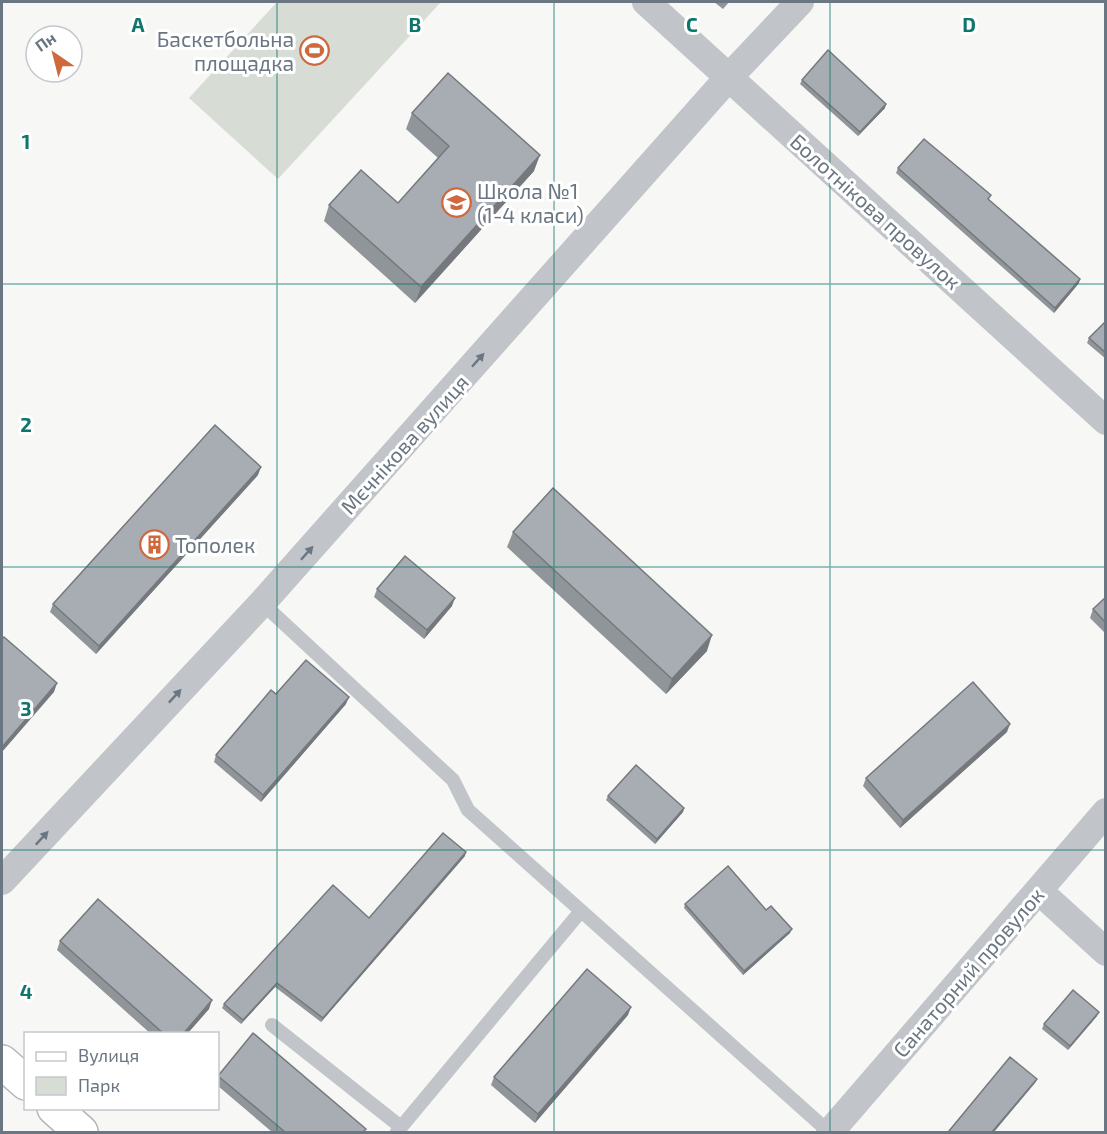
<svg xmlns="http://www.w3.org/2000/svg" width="1107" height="1134" viewBox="0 0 1107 1134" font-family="'Exo 2',sans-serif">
  <rect width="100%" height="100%" fill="#f7f7f5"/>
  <path fill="#d7dcd5" d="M277 2H441L278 179 189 98Z"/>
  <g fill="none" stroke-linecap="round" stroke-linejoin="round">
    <defs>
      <path id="secondary" d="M2 1062 26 1083
        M54 1108 81 1132"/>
    </defs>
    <use href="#secondary" stroke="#b2b6ba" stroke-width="36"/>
    <path stroke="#c1c4c8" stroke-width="14" d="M262 603 453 780 468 810 829 1132
      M272 1025 401 1127
      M397 1132 581 911"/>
    <path stroke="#c1c4c8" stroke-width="28" d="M646 2 1106 421
      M2 881 262 603 729 77 800 2
      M1039 891 1106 952
      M830 1132 1106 812"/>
    <use href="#secondary" stroke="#fff" stroke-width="33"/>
  </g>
  <path fill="#90959a" d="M714 2H729L723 9Z
    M802 80 885 108 858 136 800 84Z
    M412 113 534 171 415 303 324 221 329 205 398 203 438 158 406 129Z
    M898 168 989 200 1079 283 1054 313 896 173Z
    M1106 321V359L1087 343 1089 338Z
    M258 475 96 654 50 612 53 604Z
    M513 532 707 651 666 694 507 547Z
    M377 589 452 606 424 639 374 597Z
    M1106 597V634L1090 618 1093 609Z
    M346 704 261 802 214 762 216 755Z
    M1007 732 900 828 863 786 866 778Z
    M608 796 684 808 683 812 655 844 606 800Z
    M465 856 321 1022 275 987 241 1024 222 1008 224 1004 369 918Z
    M685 904 766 910 790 933 743 975 684 908Z
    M60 941 209 1009 187 1034H151L57 950Z
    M628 1015 535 1123 491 1085 494 1077Z
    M1097 1016 1068 1050 1042 1029 1044 1024Z
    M218 1075 365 1132H272L218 1086Z"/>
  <path fill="#75797d" d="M886 104 885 108 858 136 860 132Z
    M540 155 534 171 415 303 421 287Z
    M1080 279 1079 283 1054 313 1055 308Z
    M261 467 258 475 96 654 99 646Z
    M455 598 452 606 424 639 427 630Z
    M712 635 707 651 666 694 672 679Z
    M57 683 54 692 2 752V747Z
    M349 697 346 704 261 802 263 795Z
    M1010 724 1007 732 900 828 903 820Z
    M684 808 683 812 655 844 657 839Z
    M466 852 465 856 321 1022 323 1018Z
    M792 929 790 933 743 975 744 971Z
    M277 983 275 987 241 1024 243 1020Z
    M212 1000 209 1009 187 1034H183Z
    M631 1007 628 1015 535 1123 538 1114Z
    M1099 1012 1097 1016 1068 1050 1070 1046Z
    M1037 1079 1035 1083 994 1132H992Z"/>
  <path fill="#a7adb3" stroke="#75797d" stroke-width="1.5" d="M828 50 886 104 860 132 802 80Z
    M448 73 540 155 421 287 329 205 361 170 398 203 449 146 412 113Z
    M924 139 991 195 988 199 1080 279 1055 308 898 168Z
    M1106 321V353L1089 338Z
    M215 425 261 467 99 646 53 604Z
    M553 488 712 635 672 679 513 532Z
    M405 556 455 598 427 630 377 589Z
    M1106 597V623L1093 609Z
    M4 637 57 683 2 747V639Z
    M306 660 349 697 263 795 216 755 271 690 276 694Z
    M973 682 1010 724 903 820 866 778Z
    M636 765 684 808 657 839 608 796Z
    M443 833 466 852 323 1018 277 983 243 1020 224 1004 333 885 369 918Z
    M728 866 766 910 771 906 792 929 744 971 685 904Z
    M98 899 212 1000 183 1034H164L60 941Z
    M587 969 631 1007 538 1114 494 1077Z
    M1073 990 1099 1012 1070 1046 1044 1024Z
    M253 1033 366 1129 363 1132H285L218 1076Z
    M1010 1057 1037 1079 992 1132H950L949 1131Z"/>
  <defs><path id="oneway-solid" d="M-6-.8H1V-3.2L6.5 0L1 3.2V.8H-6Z" transform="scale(1.5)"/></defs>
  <g fill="#6a7682">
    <use href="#oneway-solid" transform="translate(478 360) rotate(-48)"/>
    <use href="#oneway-solid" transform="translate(307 553) rotate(-48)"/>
    <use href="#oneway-solid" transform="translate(175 696) rotate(-47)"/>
    <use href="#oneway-solid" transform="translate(42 838) rotate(-47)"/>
  </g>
  <path fill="none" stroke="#0f766e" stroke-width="1.5" stroke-opacity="0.55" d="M277 2V1132M554 2V1132M830 2V1132M2 284H1106M2 567H1106M2 850H1106"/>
  <defs>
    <symbol id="stadium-ring" viewBox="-11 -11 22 22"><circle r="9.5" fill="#fff" stroke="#cf693d" stroke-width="1.5"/><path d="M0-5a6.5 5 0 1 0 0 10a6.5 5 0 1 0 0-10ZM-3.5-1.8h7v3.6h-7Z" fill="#cf693d"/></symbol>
    <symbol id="school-ring" viewBox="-11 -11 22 22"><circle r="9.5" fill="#fff" stroke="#cf693d" stroke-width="1.5"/><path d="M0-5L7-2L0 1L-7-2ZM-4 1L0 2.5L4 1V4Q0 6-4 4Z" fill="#cf693d"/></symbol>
    <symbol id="building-ring" viewBox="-11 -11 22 22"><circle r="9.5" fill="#fff" stroke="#cf693d" stroke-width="1.5"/><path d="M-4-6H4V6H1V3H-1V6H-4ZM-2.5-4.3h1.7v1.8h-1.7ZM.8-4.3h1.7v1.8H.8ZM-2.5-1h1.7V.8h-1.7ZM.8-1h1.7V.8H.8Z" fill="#cf693d"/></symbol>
  </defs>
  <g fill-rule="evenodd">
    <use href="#stadium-ring" x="298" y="34" width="33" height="33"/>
    <use href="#school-ring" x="440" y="186" width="33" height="33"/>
    <use href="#building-ring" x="138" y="528" width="33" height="33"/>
  </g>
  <g text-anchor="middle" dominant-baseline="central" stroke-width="6" stroke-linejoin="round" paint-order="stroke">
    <g font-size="21" fill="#6a7682" stroke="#fff" text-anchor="start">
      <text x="294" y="38" text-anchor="end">Баскетбольна<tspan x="294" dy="24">площадка</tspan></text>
      <text x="477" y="190">Школа №1<tspan x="477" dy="24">(1-4 класи)</tspan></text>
      <text x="175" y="544">Тополек</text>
    </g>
    <g font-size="21" fill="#6a7682" stroke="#fff">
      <text transform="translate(876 211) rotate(42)">Болотнікова провулок</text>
      <text transform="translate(404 444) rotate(-48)">Мєчнікова вулиця</text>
      <text transform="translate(968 972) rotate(-49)">Санаторний провулок</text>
    </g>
  </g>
  <g font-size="20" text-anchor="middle" font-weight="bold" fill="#0f766e" stroke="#fff" stroke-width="6" stroke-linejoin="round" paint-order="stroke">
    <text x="138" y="32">A</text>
    <text x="415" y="32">B</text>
    <text x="692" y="32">C</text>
    <text x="969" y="32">D</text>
    <text x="26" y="149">1</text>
    <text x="26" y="432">2</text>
    <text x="26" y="716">3</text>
    <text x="26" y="999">4</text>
  </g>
  <rect width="1107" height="1134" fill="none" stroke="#6a7682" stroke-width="6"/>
  <rect x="24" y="1032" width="195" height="78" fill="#ffffff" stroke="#c3c8cd" stroke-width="1.5"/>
  <rect x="36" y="1052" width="30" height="9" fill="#ffffff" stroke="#c3c8cd" stroke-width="1.5"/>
  <text x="78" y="1062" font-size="18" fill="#6a7682">Вулиця</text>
  <rect x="36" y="1077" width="30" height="18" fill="#d7dcd5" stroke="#c3c8cd" stroke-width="1.5"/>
  <text x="78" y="1092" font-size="18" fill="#6a7682">Парк</text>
  <g transform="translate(54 54) rotate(325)"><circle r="28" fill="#ffffff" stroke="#c3c8cd" stroke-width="1.5"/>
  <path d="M0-4.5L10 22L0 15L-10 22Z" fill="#cf693d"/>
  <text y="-9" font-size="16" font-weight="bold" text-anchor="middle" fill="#6a7682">Пн</text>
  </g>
</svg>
